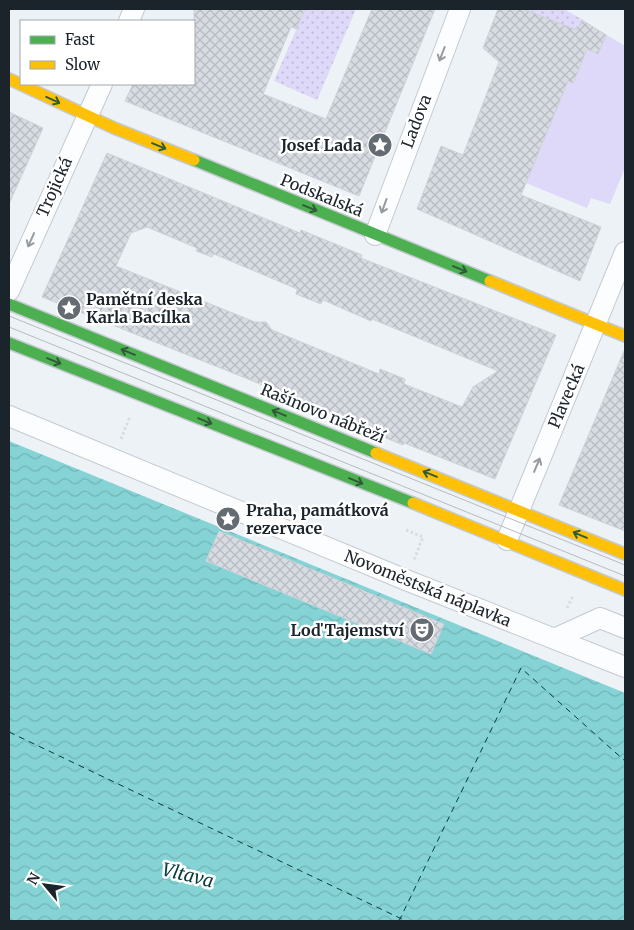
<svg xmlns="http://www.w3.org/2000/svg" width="634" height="930" viewBox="0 0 634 930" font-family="Merriweather,serif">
  <defs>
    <pattern id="grass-dots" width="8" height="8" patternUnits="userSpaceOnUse" patternTransform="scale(1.25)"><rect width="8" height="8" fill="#ded8f9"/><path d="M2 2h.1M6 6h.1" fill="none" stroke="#beb9d6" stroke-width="1.8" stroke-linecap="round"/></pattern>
    <pattern id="water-waves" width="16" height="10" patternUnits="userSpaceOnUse" patternTransform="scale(1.25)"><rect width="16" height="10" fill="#85d3d5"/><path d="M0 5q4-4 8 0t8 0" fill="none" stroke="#72b5b7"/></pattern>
    <pattern id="building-cross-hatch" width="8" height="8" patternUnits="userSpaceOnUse" patternTransform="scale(1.25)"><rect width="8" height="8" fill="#d7dbe2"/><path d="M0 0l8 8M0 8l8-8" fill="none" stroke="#b8bcc2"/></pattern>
  </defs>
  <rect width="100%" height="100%" fill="#edf2f7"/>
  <path fill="url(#grass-dots)" d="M305 9H356L317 100 274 81Z
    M521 9H564L583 20 578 31Z"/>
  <path fill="#ded8f9" d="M605 34 625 46V168L610 204 591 198 587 208 526 183 567 81 573 83 587 49 596 53 599 52Z"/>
  <path fill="url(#water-waves)" d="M9 441 625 693V921H9Z"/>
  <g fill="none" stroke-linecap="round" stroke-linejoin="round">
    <path stroke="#073c3d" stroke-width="1" stroke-dasharray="6 5" stroke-linecap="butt" d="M9 732 406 921
      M399 921 521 668 625 761"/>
  </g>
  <path fill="url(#building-cross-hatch)" stroke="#ced2d9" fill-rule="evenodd" d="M194 9H305L296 29 291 27 263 94 326 119 372 9H435L359 196 125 101 133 84H194Z
    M498 9H523L577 30 582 20 606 35 598 54 587 49 573 83 568 81 521 195 601 227 580 281 417 209 441 146 463 155 499 62 483 48Z
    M9 112 43 128 9 204Z
    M107 153 300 233 301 230 362 255 361 258 556 335 495 479 404 443 403 445 393 441 248 379 42 297ZM147 227 197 248 196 251 212 257 214 254 297 289 296 294 321 304 323 300 371 321 372 319 498 371 473 387 462 407 404 384 405 379 380 369 379 374 272 330 266 322H255L116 266 131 233Z
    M624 351H625V531L559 505Z
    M219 531 444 624 431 654 206 561Z"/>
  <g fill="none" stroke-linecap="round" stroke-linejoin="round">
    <defs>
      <path id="street" d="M129 21 134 9
        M375 235 460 9
        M9 291 102 84
        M9 416 406 580 625 667
        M507 540 625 252
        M554 639 600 618 625 628"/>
      <path id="fast" d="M194 160 490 281
        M9 304 376 453
        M9 343 413 503"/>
      <path id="slow" d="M9 79 114 128 194 160
        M490 281 625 336
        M376 453 625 554
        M413 503 625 590"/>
    </defs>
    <use href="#street" stroke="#c4cad0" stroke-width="22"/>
    <use href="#fast" stroke="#c4cad0" stroke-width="14"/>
    <use href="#slow" stroke="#c4cad0" stroke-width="14"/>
    <path stroke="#daddde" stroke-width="3" stroke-dasharray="2.5 2.5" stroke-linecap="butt" d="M121 439 129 419 132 420
      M406 530 423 537 414 560
      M567 608 573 596"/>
    <use href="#street" stroke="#fcfdfe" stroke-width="20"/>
    <use href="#fast" stroke="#4caf50" stroke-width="11"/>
    <use href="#slow" stroke="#ffc107" stroke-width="11"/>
    <path stroke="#b9bbbd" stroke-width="1" d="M9 316 625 565
      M9 327 625 576"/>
  </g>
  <defs><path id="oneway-shaft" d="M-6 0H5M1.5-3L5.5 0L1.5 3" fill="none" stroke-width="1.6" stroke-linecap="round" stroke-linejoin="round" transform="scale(1.25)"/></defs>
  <g stroke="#979b9f">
    <use href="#oneway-shaft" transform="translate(442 54) rotate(111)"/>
    <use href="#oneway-shaft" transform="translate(384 206) rotate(110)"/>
    <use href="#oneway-shaft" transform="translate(31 240) rotate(114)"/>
    <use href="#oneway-shaft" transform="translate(537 465) rotate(-67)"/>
  </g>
  <g stroke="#2f5b3a">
    <use href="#oneway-shaft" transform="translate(53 100) rotate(25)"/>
    <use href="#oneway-shaft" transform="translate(159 146) rotate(22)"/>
    <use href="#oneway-shaft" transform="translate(310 208) rotate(22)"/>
    <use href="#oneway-shaft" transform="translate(460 269) rotate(22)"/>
    <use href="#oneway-shaft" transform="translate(128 352) rotate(-158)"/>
    <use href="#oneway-shaft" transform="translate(54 361) rotate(22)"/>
    <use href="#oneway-shaft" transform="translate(279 413) rotate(-158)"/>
    <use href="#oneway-shaft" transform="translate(205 421) rotate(22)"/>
    <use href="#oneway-shaft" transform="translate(430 474) rotate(-158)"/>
    <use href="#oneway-shaft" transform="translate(356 481) rotate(22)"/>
    <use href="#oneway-shaft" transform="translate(580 535) rotate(-157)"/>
  </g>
  <defs>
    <symbol id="sight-disc" viewBox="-11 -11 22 22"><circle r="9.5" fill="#646b72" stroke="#fff"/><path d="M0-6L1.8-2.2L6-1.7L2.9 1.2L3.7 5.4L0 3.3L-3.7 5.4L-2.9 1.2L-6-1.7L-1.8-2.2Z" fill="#fff"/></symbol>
    <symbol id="theatre-disc" viewBox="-11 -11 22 22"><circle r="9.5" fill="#646b72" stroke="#fff"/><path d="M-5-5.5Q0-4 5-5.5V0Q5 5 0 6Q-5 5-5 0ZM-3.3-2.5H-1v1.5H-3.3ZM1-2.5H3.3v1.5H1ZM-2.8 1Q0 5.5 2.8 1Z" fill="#fff"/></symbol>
  </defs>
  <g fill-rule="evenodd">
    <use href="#sight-disc" x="366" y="131" width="28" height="28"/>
    <use href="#sight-disc" x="55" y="294" width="28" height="28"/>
    <use href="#sight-disc" x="214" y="505" width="28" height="28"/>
    <use href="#theatre-disc" x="408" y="616" width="28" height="28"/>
  </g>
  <g text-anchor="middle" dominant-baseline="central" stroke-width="5" stroke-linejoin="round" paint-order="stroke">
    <g font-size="16" fill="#1b232b" stroke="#fff">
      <text transform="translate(416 121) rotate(-69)">Ladova</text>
      <text transform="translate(54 187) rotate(-66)">Trojická</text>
      <text transform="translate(322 195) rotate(22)">Podskalská</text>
      <text transform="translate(566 396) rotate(-67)">Plavecká</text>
      <text transform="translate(323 413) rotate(22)">Rašínovo nábřeží</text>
      <text transform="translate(428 588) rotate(22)">Novoměstská náplavka</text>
    </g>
    <g font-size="16" font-weight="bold" fill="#1b232b" stroke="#fff" text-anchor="end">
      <text x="362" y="145">Josef Lada</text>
      <text x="86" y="299" text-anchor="start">Pamětní deska<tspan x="86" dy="18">Karla Bacílka</tspan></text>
      <text x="246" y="510" text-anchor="start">Praha, památková<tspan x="246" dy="18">rezervace</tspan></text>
      <text x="404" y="630">Loď Tajemství</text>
    </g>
    <g font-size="18" font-style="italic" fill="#073c3d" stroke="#fff">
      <text transform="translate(188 875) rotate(14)">Vltava</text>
    </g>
  </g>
  <rect width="634" height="930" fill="none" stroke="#1b232b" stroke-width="20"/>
  <rect x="20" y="20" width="175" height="65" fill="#ffffff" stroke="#a4a7aa"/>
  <rect x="30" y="36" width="25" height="8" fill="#4caf50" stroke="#a4a7aa"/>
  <text x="65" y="45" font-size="15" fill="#1b232b">Fast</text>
  <rect x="30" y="61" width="25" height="8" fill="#ffc107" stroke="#a4a7aa"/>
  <text x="65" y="70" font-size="15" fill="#1b232b">Slow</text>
  <g transform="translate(45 885) rotate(299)" stroke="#ffffff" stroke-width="4" paint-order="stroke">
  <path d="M0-4L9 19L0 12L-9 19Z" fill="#1b232b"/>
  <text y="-8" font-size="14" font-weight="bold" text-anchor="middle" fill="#1b232b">N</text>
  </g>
</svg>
